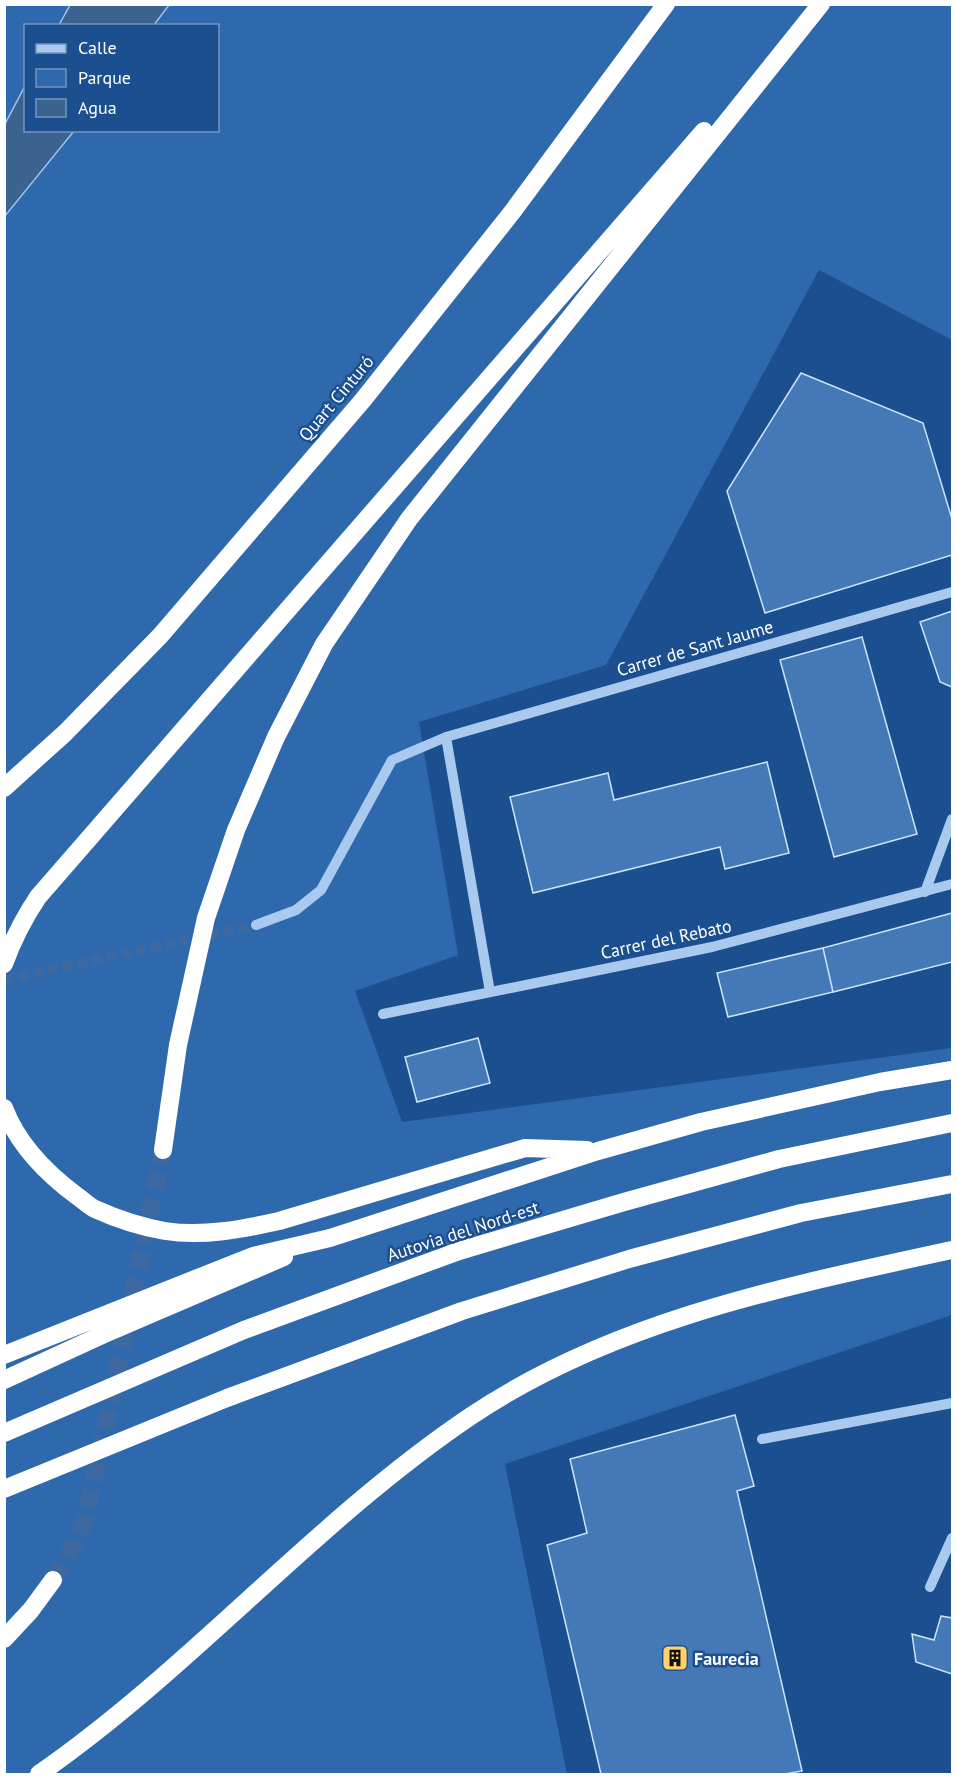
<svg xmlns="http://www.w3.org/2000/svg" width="957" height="1779" viewBox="0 0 957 1779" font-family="'PT Sans',sans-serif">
  <rect width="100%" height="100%" fill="#1b4f8f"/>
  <path fill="#2e69ad" d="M5 5H70L59 25 26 26 25 86 5 124Z
    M169 5H952V340L819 270 606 665 419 722 458 955 355 991 402 1122 952 1048V1315L505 1464 567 1774H5V216L74 131 218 130V26L154 25Z"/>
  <path fill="#3c6290" stroke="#9cc4f0" stroke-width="1.5" d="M70 5V4L169 5 154 25H59Z
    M25 86 26 130 74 131 5 216V124Z"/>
  <path fill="#4478b7" stroke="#cfe3fa" stroke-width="1.5" d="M801 373 923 423 952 519V555L765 613 727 491Z
    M952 611V687L940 682 920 622Z
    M862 637 917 834 834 857 780 660Z
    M767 762 789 853 725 869 720 847 533 893 510 797 608 773 614 800Z
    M952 913V962L833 992 823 948Z
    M823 948 833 992 728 1017 717 973Z
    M478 1038 490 1083 417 1102 405 1057Z
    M735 1415 754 1486 737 1491 802 1771 785 1774H601L547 1545 587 1533 570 1459Z
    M941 1616 952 1618V1674L916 1662 912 1634 934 1640Z"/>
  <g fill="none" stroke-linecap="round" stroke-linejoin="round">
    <path stroke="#3d69a0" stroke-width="10" stroke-dasharray="10 5" stroke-linecap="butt" d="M4 980 256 925"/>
    <path stroke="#3d69a0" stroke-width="18" stroke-dasharray="18 9" stroke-linecap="butt" d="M53 1580 71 1551 86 1517 163 1150"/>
    <path stroke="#a9c9ee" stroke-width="10" d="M446 737 490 992
      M925 892 952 819
      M256 925 296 910 321 890 392 760 446 737 952 592
      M383 1014 712 947 952 884
      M762 1439 952 1403
      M930 1587 952 1538"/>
    <path stroke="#fff" stroke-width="18" d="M4 788 65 733 160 636 363 400 513 211 666 4
      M4 964C13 939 24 918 38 897L704 131
      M4 1108C18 1145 46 1173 77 1196 83 1200 89 1206 95 1209 117 1219 142 1227 165 1231 203 1237 243 1229 279 1221L525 1148 587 1150
      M163 1150 178 1045 206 918 236 830 276 737 324 644 409 519 821 4
      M4 1355 253 1256 330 1238 598 1151 701 1122 880 1082 952 1070
      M4 1380 102 1335 284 1257
      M4 1433 244 1330 459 1251 624 1202 779 1159 952 1123
      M4 1489 227 1398 462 1311 629 1259 801 1213 952 1184
      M4 1639 31 1610 53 1580
      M39 1774C193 1667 315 1521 471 1416 614 1320 787 1286 952 1250"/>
  </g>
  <defs>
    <symbol id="building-square" viewBox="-11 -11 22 22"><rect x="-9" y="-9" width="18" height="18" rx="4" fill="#ffd166" stroke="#1b4f8f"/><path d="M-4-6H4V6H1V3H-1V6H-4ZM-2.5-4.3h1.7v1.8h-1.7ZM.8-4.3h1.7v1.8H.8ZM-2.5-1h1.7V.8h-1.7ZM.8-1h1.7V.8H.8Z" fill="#111"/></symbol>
  </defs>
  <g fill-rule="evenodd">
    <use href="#building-square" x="660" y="1643" width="30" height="30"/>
  </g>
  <g text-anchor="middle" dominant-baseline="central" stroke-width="5" stroke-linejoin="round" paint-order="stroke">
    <g font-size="18" fill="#fff" stroke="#1b4f8f">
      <text transform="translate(336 398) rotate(-50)">Quart Cinturó</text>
      <text transform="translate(695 648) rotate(-16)">Carrer de Sant Jaume</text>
      <text transform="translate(666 939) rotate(-12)">Carrer del Rebato</text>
      <text transform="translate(463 1231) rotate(-18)">Autovia del Nord-est</text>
    </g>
    <g font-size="18" font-weight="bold" fill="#fff" stroke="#1b4f8f" text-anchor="start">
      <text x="694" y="1658">Faurecia</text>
    </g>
  </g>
  <rect width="957" height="1779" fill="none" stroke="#ffffff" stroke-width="12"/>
  <rect x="24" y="24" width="195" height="108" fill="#1b4f8f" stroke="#7695bc" stroke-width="1.5"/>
  <rect x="36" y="44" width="30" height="9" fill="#a9c9ee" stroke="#7695bc" stroke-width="1.5"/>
  <text x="78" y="54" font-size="18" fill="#ffffff">Calle</text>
  <rect x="36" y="69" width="30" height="18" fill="#2e69ad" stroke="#7695bc" stroke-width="1.5"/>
  <text x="78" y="84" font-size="18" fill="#ffffff">Parque</text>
  <rect x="36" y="99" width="30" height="18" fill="#3c6290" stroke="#7695bc" stroke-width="1.5"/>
  <text x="78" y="114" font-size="18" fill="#ffffff">Agua</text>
</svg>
